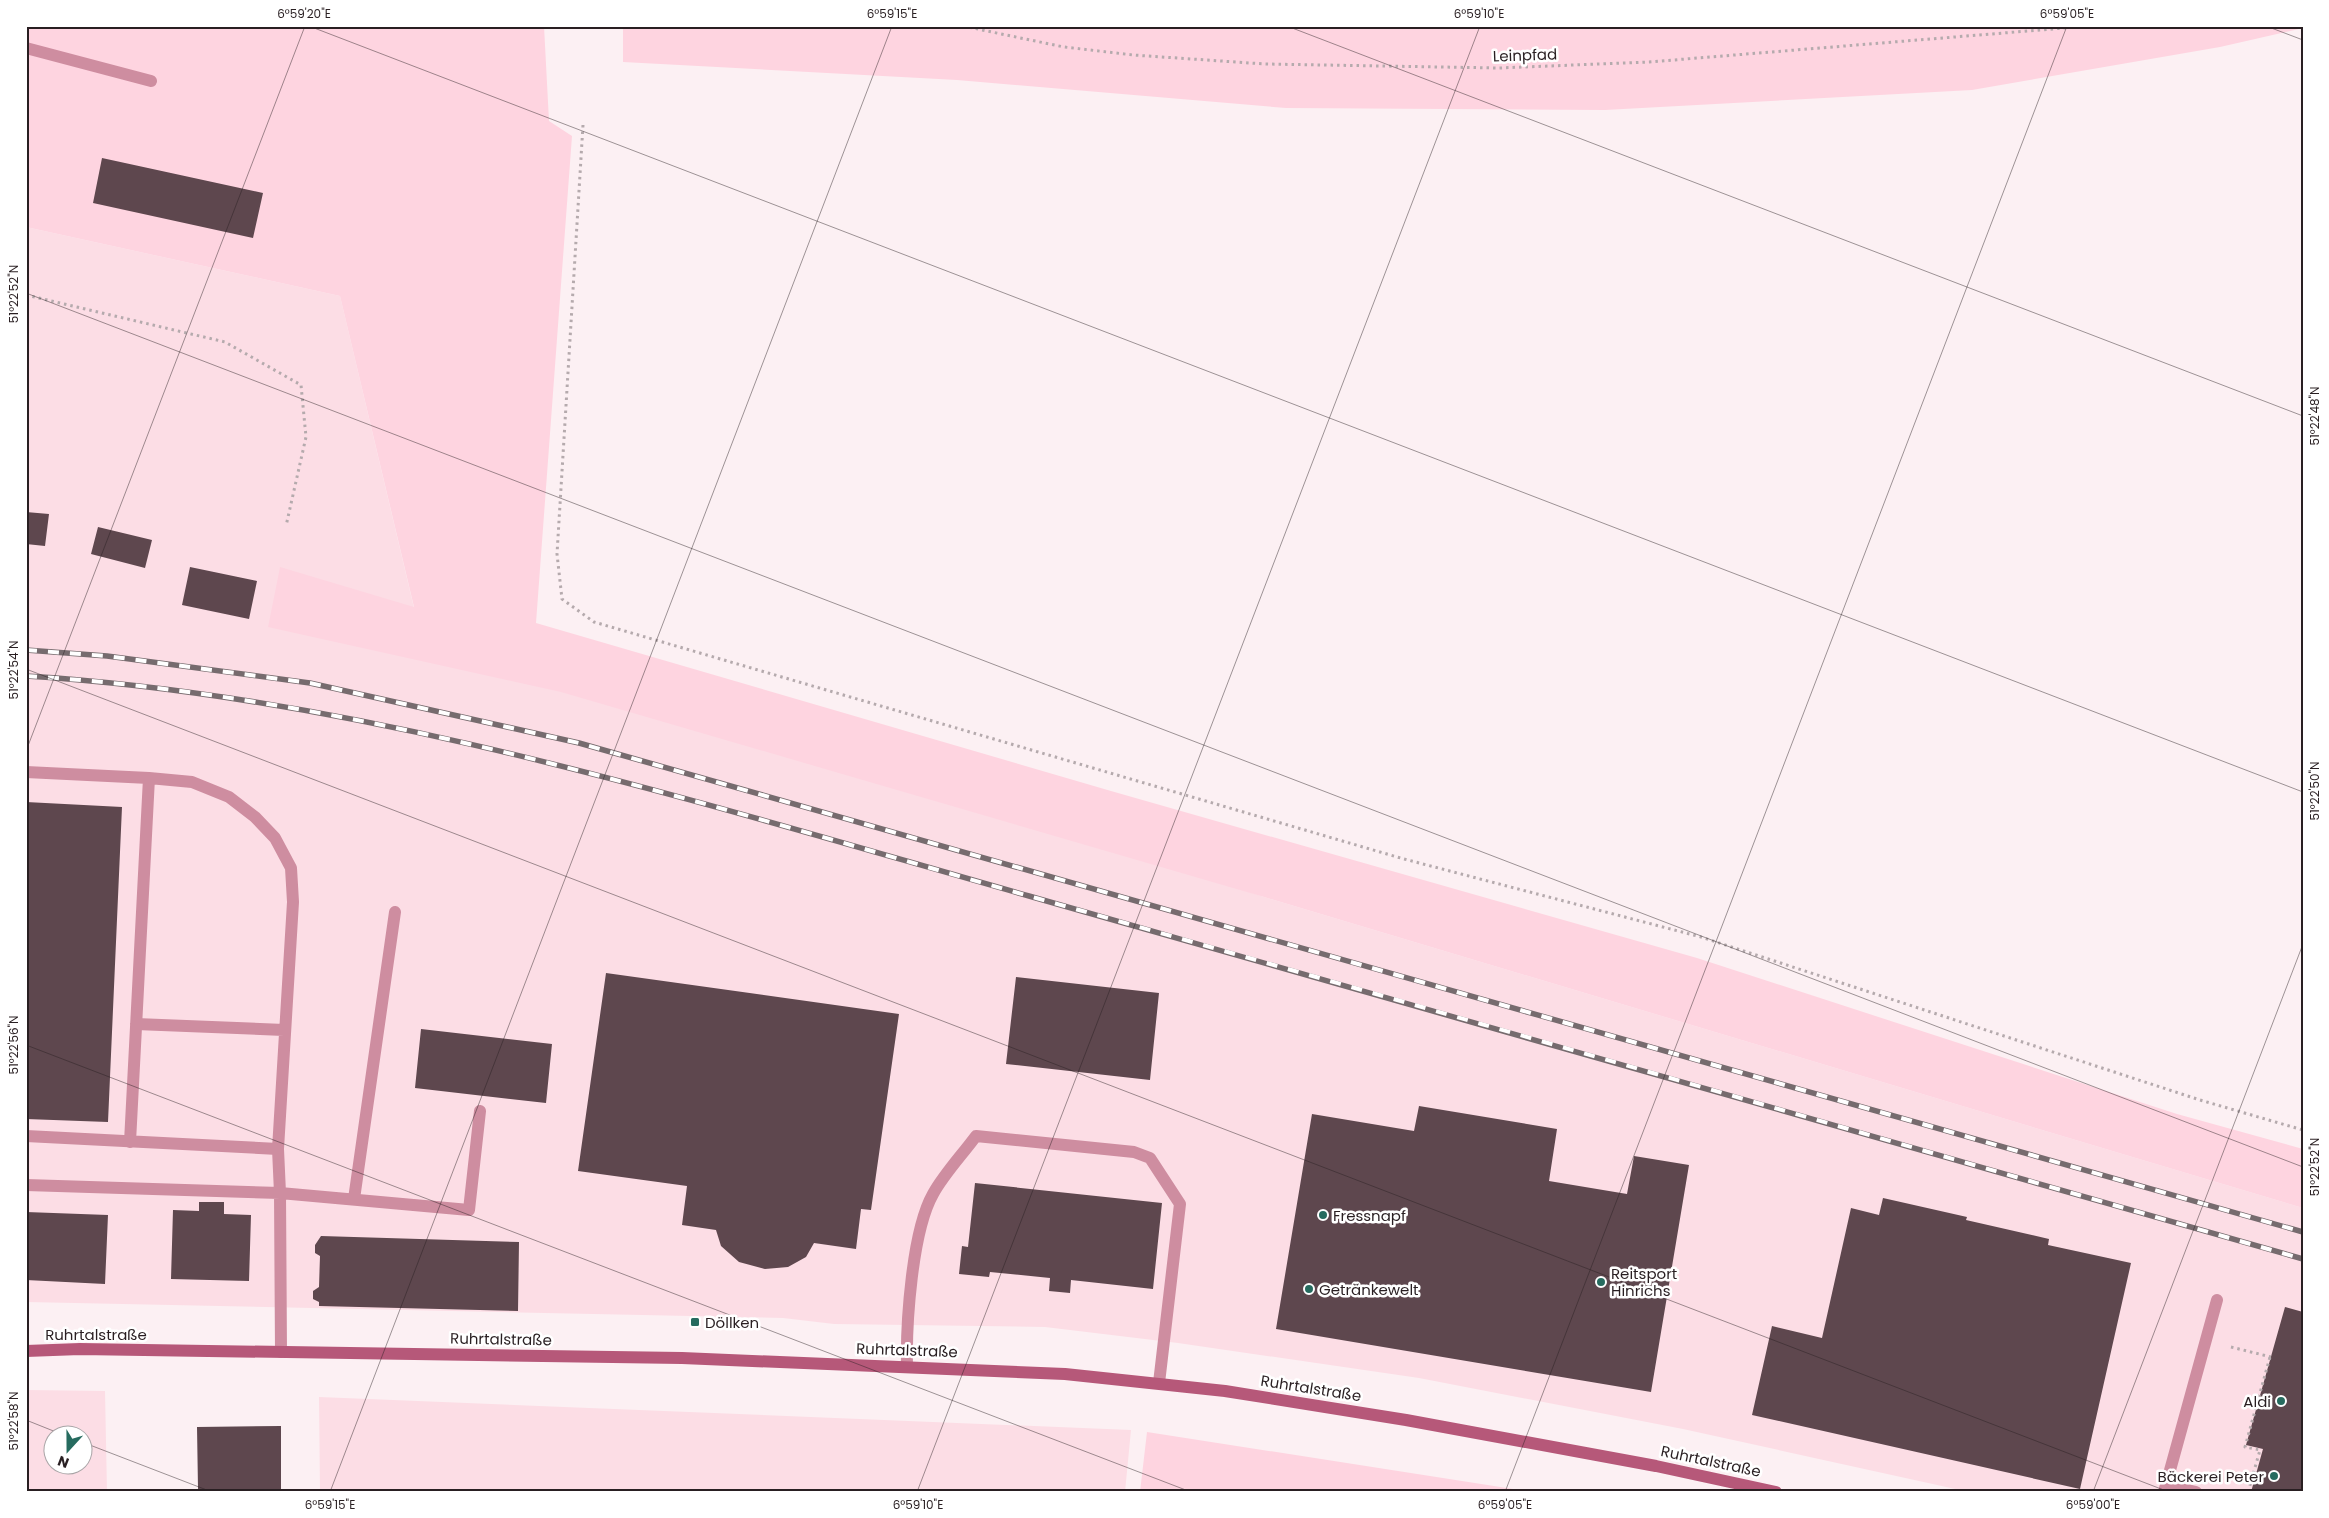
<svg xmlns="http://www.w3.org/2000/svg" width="2329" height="1518" viewBox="0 0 2329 1518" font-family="Poppins,sans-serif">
  <rect width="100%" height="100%" fill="#fcf0f3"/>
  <path fill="#fcdde5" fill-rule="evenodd" d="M26 227 340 296 414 608 1264 897 2303 1208V1492H1969L1683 1429 1419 1378 1178 1343 1045 1327 834 1324 783 1318 26 1302Z
    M26 1390 105 1391 107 1492H26ZM52 1436H82V1466H52Z
    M319 1397 1131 1430 1125 1492H320Z"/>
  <path fill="#fed4e0" d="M26 26H544L549 121 572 136 536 623 1111 791 1697 958 2177 1114 2303 1149V1208L1264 897 561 692 268 627 280 567 414 607 340 296 26 227Z
    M623 26H2303V28L2220 47 1972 90 1605 110 1286 108 957 80 623 62Z
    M1147 1432 1533 1492H1140Z"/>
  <path fill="#5e474e" d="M102 158 263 193 253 238 93 203Z
    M26 512 49 514 45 546 26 544Z
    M98 527 152 540 145 568 91 554Z
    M190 567 257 581 249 619 182 605Z
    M26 802 122 807 108 1122 26 1119Z
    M606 973 899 1014 871 1210 861 1209 856 1249 814 1243 806 1257 788 1267 765 1269 739 1262 721 1246 716 1230 682 1225 687 1186 578 1171Z
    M1016 977 1159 993 1150 1080 1006 1064Z
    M421 1029 552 1044 546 1103 415 1088Z
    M1419 1106 1557 1129 1549 1181 1627 1194 1634 1156 1689 1165 1651 1392 1276 1329 1312 1114 1414 1131Z
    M975 1183 1162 1203 1153 1289 1071 1280 1070 1293 1049 1291 1050 1278 990 1272 989 1277 959 1274 962 1246 968 1247Z
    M1883 1198 1967 1217 1966 1220 2049 1239 2048 1245 2131 1263 2080 1489 1752 1415 1772 1326 1822 1338 1851 1208 1879 1215Z
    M199 1202H224V1214L251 1215 249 1281 171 1279 173 1210 199 1211Z
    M26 1212 108 1215 105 1284 26 1280Z
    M321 1236 519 1242 518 1311 319 1306V1302L313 1299V1291L319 1287 320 1256 315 1253V1245Z
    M2285 1307 2303 1312V1492H2251L2263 1449 2246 1445Z
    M281 1426V1492H245L244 1489H198L197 1427Z"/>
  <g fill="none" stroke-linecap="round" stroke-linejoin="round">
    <path stroke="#b5aaad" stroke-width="3" stroke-dasharray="2.5 4" stroke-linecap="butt" d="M963 26 1064 47 1133 55 1265 64 1499 68 1649 62 2089 26
      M583 125 557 554 562 599 594 622 1404 859 1701 937 2200 1100 2303 1130
      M26 295 225 342 301 385 306 437 286 526
      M2231 1347 2271 1357
      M2248 1492 2260 1450 2245 1447 2270 1357"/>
    <path stroke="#ce8da0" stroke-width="12" d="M26 48 151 81
      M26 772 149 778 192 782 229 797 255 817 275 838 291 868 293 902 278 1149 280 1193 26 1185
      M136 1024 284 1030
      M26 1136 278 1149
      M130 1142 149 778
      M354 1199 395 912
      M281 1352 280 1193 469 1210 480 1111
      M907 1367C906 1323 912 1231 933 1194 944 1174 962 1155 976 1136L1134 1152 1150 1158 1180 1204 1159 1383
      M2166 1485 2196 1492
      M2164 1492 2217 1300"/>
    <path stroke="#b65879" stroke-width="12" d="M26 1351 80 1349 682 1358 1065 1374 1225 1391 1406 1420 1656 1466 1776 1492"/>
    <defs>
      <path id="rail" d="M26 650 107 656 310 683 579 743 2303 1232
        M26 676C369 697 700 803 1029 896 1454 1015 1878 1138 2303 1259"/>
    </defs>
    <use href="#rail" stroke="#766b6e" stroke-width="5.5"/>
    <use href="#rail" stroke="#fff" stroke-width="4" stroke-dasharray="11" stroke-linecap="butt"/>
  </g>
  <path fill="none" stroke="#291f22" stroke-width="1" stroke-opacity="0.45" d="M309 26 2303 792M1287 26 2303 416M2266 26 2303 40M26 293 2303 1167M26 669 2169 1492M26 751 305 26M26 1045 1191 1492M26 1420 66 1436M82 1442 212 1492M330 1492 892 26M917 1492 1480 26M1505 1492 2067 26M2093 1492 2303 944"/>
  <g fill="#266b5f" stroke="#fff" stroke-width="2">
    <circle cx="1323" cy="1215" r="5"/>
    <circle cx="1601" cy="1282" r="5"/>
    <circle cx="1309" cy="1289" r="5"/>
    <rect x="690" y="1317" width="10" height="10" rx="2.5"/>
    <circle cx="2281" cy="1401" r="5"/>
    <circle cx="2274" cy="1476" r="5"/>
  </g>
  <g text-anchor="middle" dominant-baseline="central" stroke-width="5" stroke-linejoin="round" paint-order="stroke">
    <g font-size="15" fill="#291f22" stroke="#fff">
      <text transform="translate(1525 55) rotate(-2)">Leinpfad</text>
      <text x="96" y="1334">Ruhrtalstraße</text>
      <text transform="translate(501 1339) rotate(1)">Ruhrtalstraße</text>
      <text transform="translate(907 1350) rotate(2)">Ruhrtalstraße</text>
      <text transform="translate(1311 1388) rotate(9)">Ruhrtalstraße</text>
      <text transform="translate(1711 1461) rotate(12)">Ruhrtalstraße</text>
    </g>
    <g font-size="15" fill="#291f22" stroke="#fff" text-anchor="start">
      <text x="1333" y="1215">Fressnapf</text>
      <text x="1611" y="1273">Reitsport<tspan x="1611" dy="17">Hinrichs</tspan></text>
      <text x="1319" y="1289">Getränkewelt</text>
      <text x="705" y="1322">Döllken</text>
      <text x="2271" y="1401" text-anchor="end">Aldi</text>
      <text x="2264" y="1476" text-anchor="end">Bäckerei Peter</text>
    </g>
  </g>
  <rect width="2329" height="1518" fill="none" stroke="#ffffff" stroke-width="55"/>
  <g transform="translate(68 1450) rotate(201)"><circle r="24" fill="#ffffff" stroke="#a9a5a7"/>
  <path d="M0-4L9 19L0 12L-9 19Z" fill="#266b5f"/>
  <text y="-8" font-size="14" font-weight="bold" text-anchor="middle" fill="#291f22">N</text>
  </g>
  <rect x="28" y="28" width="2274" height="1462" fill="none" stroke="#291f22" stroke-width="2"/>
  <g font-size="12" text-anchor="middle" fill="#291f22">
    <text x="304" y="18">6°59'20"E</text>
    <text x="892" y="18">6°59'15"E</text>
    <text x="1479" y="18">6°59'10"E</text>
    <text x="2067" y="18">6°59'05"E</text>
    <text transform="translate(14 294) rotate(-90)" y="4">51°22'52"N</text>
    <text transform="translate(2315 416) rotate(-90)" y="4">51°22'48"N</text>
    <text transform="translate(14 670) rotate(-90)" y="4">51°22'54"N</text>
    <text transform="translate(2315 791) rotate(-90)" y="4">51°22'50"N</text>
    <text transform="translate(14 1045) rotate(-90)" y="4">51°22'56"N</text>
    <text transform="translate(2315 1167) rotate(-90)" y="4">51°22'52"N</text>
    <text transform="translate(14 1421) rotate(-90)" y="4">51°22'58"N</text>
    <text x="330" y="1509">6°59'15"E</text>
    <text x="918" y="1509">6°59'10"E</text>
    <text x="1505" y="1509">6°59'05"E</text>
    <text x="2093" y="1509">6°59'00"E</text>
  </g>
</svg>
